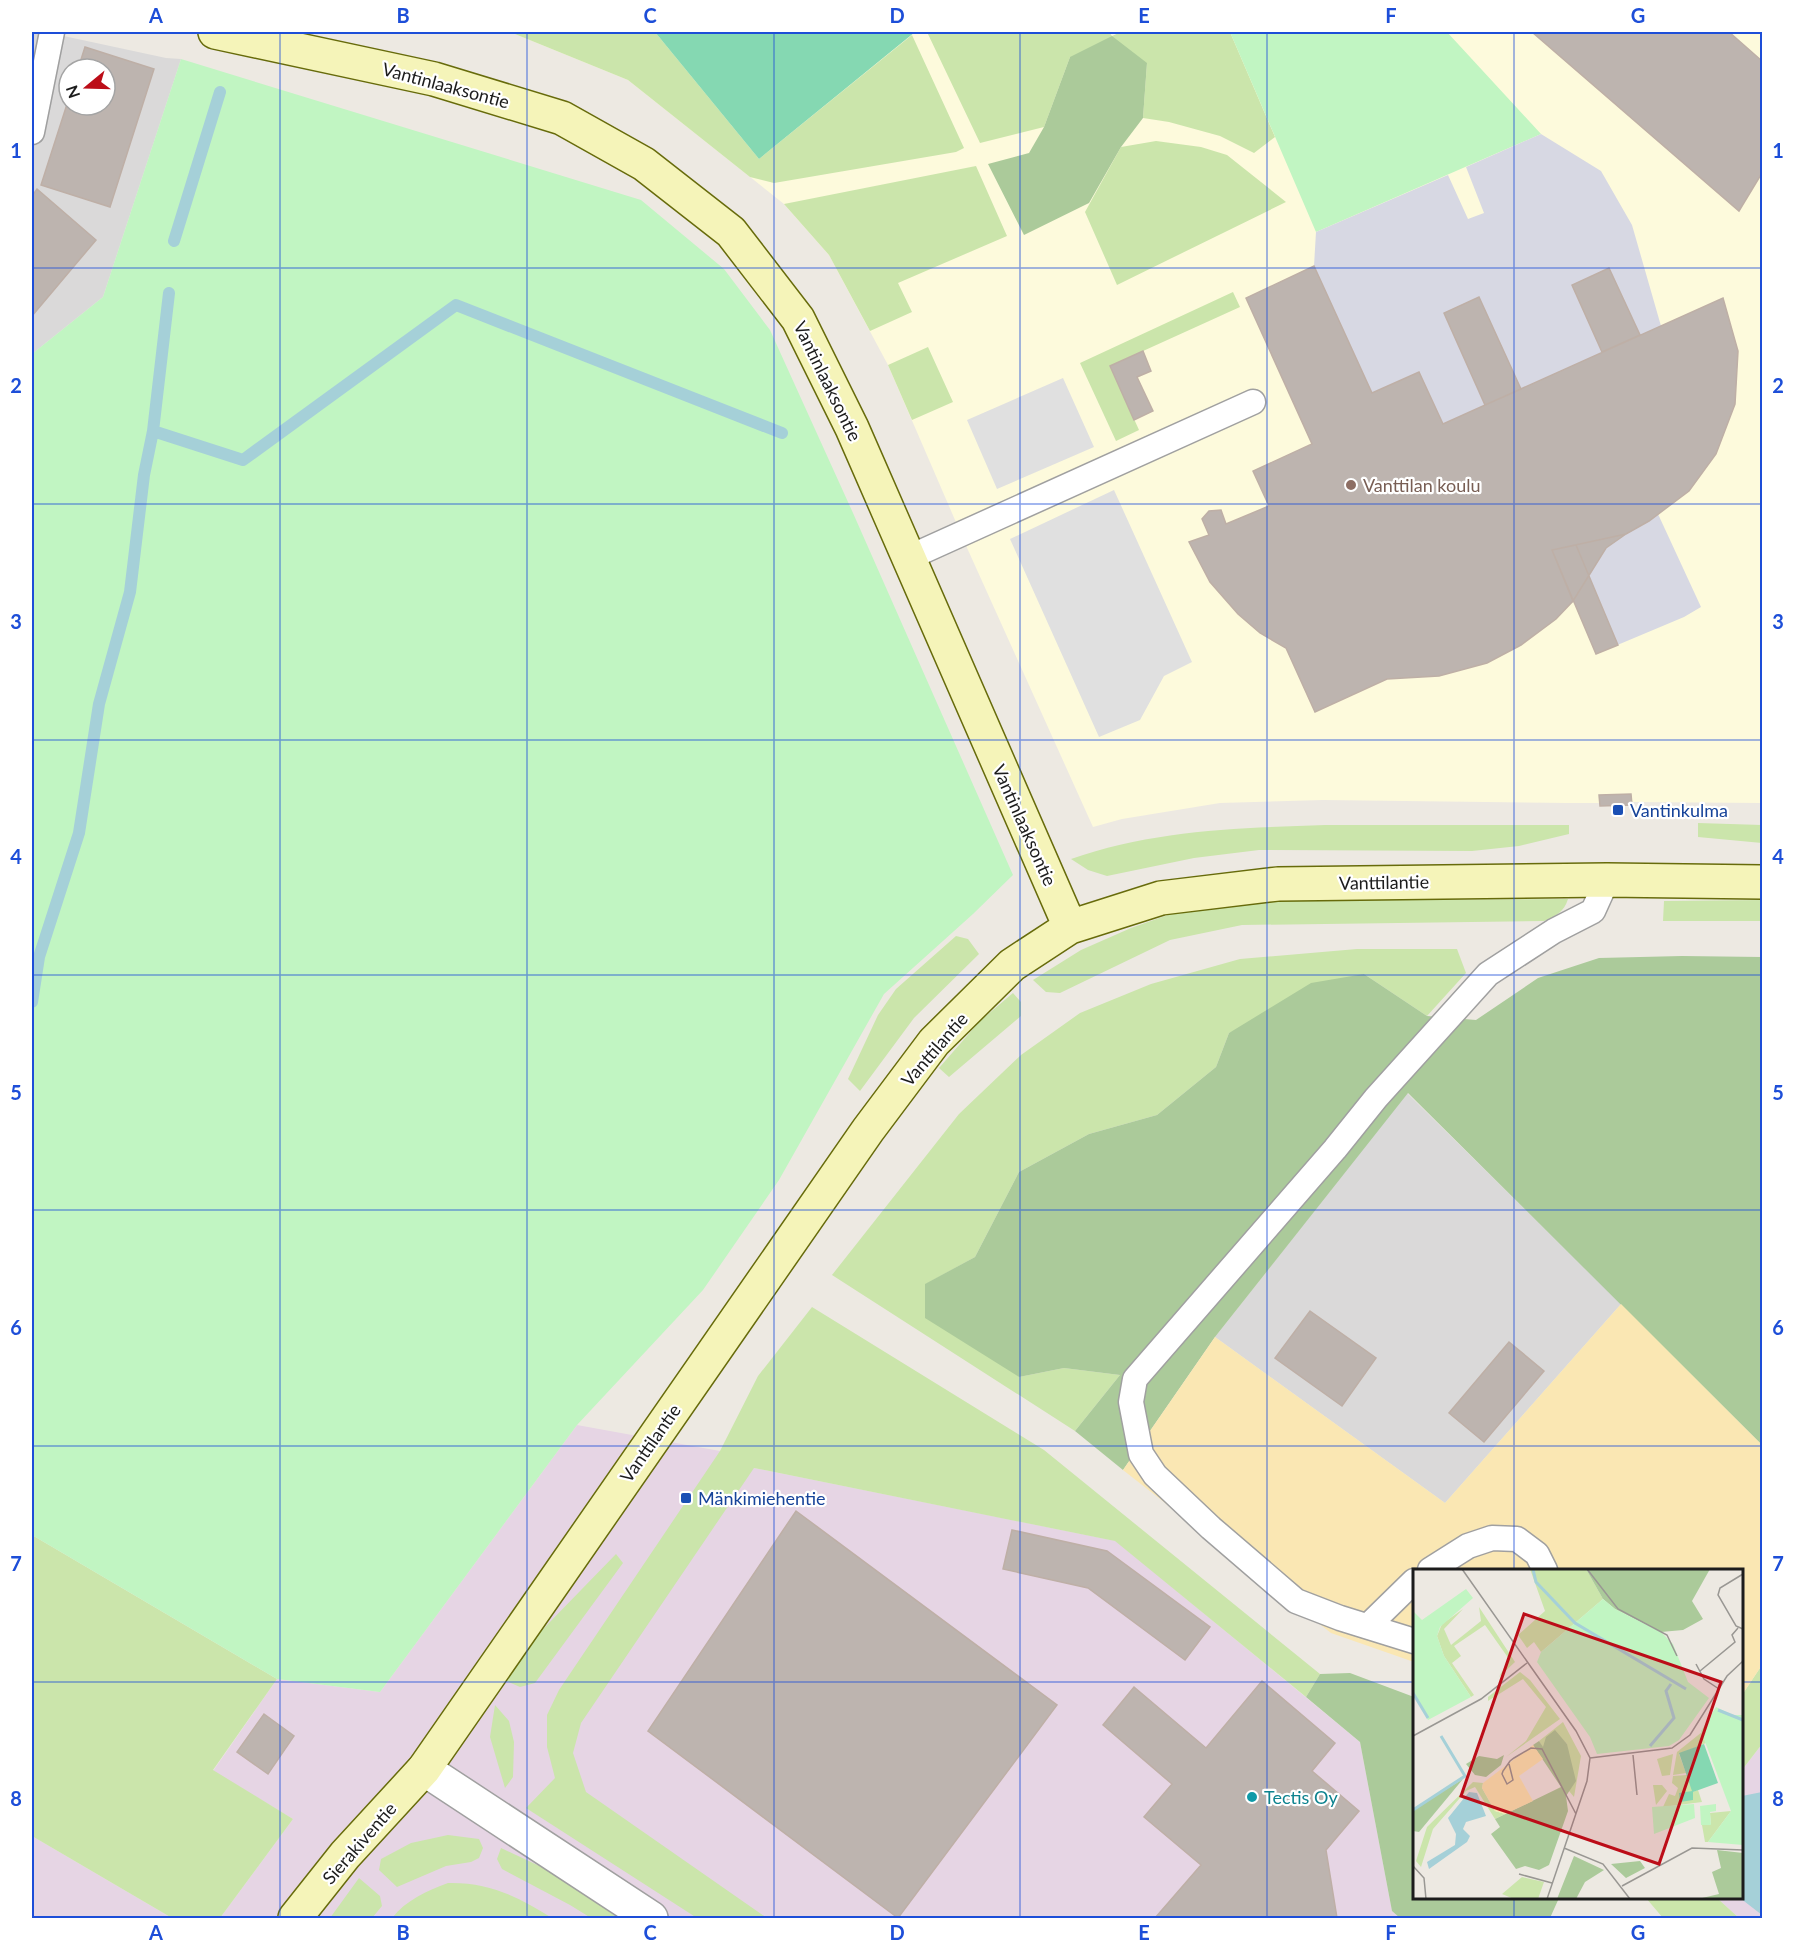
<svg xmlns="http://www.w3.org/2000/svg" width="1794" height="1950" viewBox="0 0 1794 1950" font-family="Lato,sans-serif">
  <rect width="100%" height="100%" fill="#ede9e2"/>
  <path fill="#dad9d9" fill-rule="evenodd" d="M32 32H45L166 58 181 59 103 297 32 354ZM69 69H105V105H69Z
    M1407 1093 1621 1304 1445 1503 1215 1337Z"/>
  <path fill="#e6d5e4" d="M577 1425 720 1451 754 1468 1116 1541 1360 1742 1392 1911 1400 1918H220L293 1819 213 1771 277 1679 380 1692Z
    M1762 1744V1918H1739L1717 1898H1742V1770Z
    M32 1836 172 1918H32Z"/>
  <path fill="#fdfadc" d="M510 32H1762V803L1632 802 1631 794 1599 796V803H1568L1323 800 1220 803 1122 819 1093 827 968 550 888 365 829 255 784 204 628 80Z"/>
  <path fill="#cbe5ab" d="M510 32H655L759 159 912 35 964 148 956 152 774 183 750 177 628 80Z
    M927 32H1109L1112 36 1121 32H1230L1275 137 1254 153 1220 136 1169 122 1143 118 1147 63 1070 57 1044 127 980 143Z
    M1156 141 1201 147 1227 155 1286 202 1117 285 1085 212 1121 147Z
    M976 166 1007 236 898 283 912 312 870 331 829 255 784 204Z
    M1233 292 1240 307 1110 366 1139 430 1116 441 1080 363Z
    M928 347 953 402 912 420 888 365Z
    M1698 823 1762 825V843L1698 837Z
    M1325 825H1569V834L1519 846 1472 851 1259 850 1194 858 1107 876 1088 870 1071 859C1153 830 1238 828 1325 825Z
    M1568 899C1564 912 1556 916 1544 921L1242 925 1170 940 1060 993 1046 992 1033 980 1081 950 1131 928 1179 911 1218 905 1287 900Z
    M1762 900V921H1663L1664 901Z
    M956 936 968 939 979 954 914 1018 860 1091 848 1079 878 1015 896 989Z
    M1357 949H1457L1466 973 1427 1016 1364 974 1229 1033 1216 1067 1157 1115 1089 1134 1019 1172 975 1257 926 1284 1019 1377 1064 1368 1120 1375 1075 1431 832 1275 959 1114 1021 1055 1080 1013 1151 984 1240 959Z
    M1013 993 1021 1002V1016L949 1077 939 1068 980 1021Z
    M812 1307 1044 1450 1320 1674 1306 1697 1115 1541 754 1468 581 1723 573 1753 586 1792 767 1918H697L526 1808 555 1778 547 1747V1715L559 1690 720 1451 758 1376Z
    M32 1535 277 1679 213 1770 293 1819 220 1918H172L32 1836Z
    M616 1554 623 1563 535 1683 520 1687 504 1680 513 1660Z
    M1762 1665V1744L1742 1770V1695Z
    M495 1705 509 1721 514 1742 513 1777 505 1788 490 1737Z
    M448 1835 479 1839 483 1848 479 1858 471 1862 446 1866 397 1887 379 1870 381 1859 411 1843Z
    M501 1848 548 1870 620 1918H591L570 1905 502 1869 497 1859Z
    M359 1878 380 1896 382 1906 372 1918H330Z
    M448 1883C489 1882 519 1897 552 1918H392C406 1900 427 1891 448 1883Z
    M1646 1898H1717L1739 1918H1663Z"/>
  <path fill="#abca9a" d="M1112 36 1147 63 1143 118 1121 147 1089 203 1024 235 988 164 1029 153 1044 127 1070 57Z
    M1682 956 1762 957V1445L1408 1093 1215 1337 1123 1470 1075 1431 1120 1375 1064 1368 1019 1377 925 1318V1284L975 1257 1019 1172 1089 1134 1157 1115 1216 1067 1229 1033 1311 983 1364 974 1427 1016 1476 1020 1538 978 1599 958Z
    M1350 1673 1414 1697V1898H1559L1550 1918H1400L1392 1911 1360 1742 1306 1697 1320 1674Z"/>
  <path fill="#fae7b3" d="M1621 1304 1762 1445V1665L1742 1695V1570H1414V1662L1331 1633 1123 1470 1215 1337 1445 1503Z"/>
  <path fill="#c1f5c2" d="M1230 32H1447L1541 134 1316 232Z
    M181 59 641 200 724 269 770 330 853 513 1013 875 973 914 884 994 779 1180 703 1290 577 1425 380 1692 277 1679 32 1535V354L103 297Z"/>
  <path fill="#85d8b2" d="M655 32H915L759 159Z"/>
  <path fill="#e0e0e0" d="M1063 378 1094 447 997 489 967 420Z
    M1114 490 1192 662 1164 676 1140 720 1099 737 1010 539Z"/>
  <path fill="#d7d8e3" d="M1541 134 1601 171 1632 225 1661 326 1443 424 1419 372 1372 393 1314 266 1316 232 1448 175 1468 219 1484 213 1466 167Z
    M1658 514 1701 607 1684 617 1596 654 1552 550Z"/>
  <path fill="#a5d0d8" d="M1762 1792V1915L1740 1898H1742V1796Z"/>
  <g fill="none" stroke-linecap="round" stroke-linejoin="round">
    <path stroke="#a5d0d8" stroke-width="12" d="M174 241 220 92
      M153 431 243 460 456 305 782 433
      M32 1002 39 957 79 833 99 704 130 592 144 475 153 431 169 293"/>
  </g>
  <path fill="#bdb4af" stroke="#beafa6" stroke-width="1.5" d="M1532 32H1729L1762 61V173L1739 211Z
    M85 47 154 69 110 207 41 185 69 98V105H105V69H78Z
    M37 189 96 240 32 316V196Z
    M1314 266 1372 393 1419 372 1443 424 1723 298 1738 351 1735 404 1716 454 1689 491 1649 521 1626 534 1552 550 1573 601 1556 619 1521 645 1487 663 1439 676 1387 679 1315 712 1286 648 1260 633 1238 614 1210 582 1189 542 1209 535 1202 519 1209 511 1221 510 1226 524 1269 506 1253 471 1312 444 1246 298Z
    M1609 268 1640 335 1602 352 1572 285Z
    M1479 297 1521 389 1485 405 1444 313Z
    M1143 351 1151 371 1137 377 1153 411 1134 420 1110 366Z
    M1626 534 1606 548 1573 601 1552 550Z
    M1576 545 1618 645 1596 654 1552 550Z
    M1631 794 1632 805 1600 806 1599 795Z
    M1310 1311 1376 1358 1342 1406 1275 1358Z
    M1509 1342 1544 1371 1484 1442 1449 1413Z
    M796 1511 1057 1705 898 1918 648 1731Z
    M1012 1530 1107 1551 1210 1627 1185 1660 1088 1588 1003 1569Z
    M1262 1681 1335 1743 1312 1771 1359 1811 1326 1850 1337 1918H1155L1201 1865 1144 1817 1172 1784 1103 1725 1134 1687 1206 1748Z
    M264 1714 294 1736 268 1774 237 1752Z"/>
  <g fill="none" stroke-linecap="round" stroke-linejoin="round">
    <defs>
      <path id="lane" d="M32 132 52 32
        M908 558 1253 402
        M1430 1570 1468 1546 1492 1538 1517 1539 1537 1554 1545 1570
        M1368 1626 1414 1581
        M1414 1641 1340 1618 1296 1601 1211 1528 1155 1475 1141 1454 1131 1402 1135 1379 1335 1149 1376 1098 1488 974 1554 931 1593 911 1607 880"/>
      <path id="street" d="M424 1769 651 1918"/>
      <path id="secondary" d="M215 32 434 79 562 118 644 164 731 232 798 319 852 428 1070 927
        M295 1918 345 1855 424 1769 868 1130 934 1042 1012 965 1070 927 1161 898 1278 884 1607 880 1762 882"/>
    </defs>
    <use href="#lane" stroke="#a0a0a0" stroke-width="27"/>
    <use href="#street" stroke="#a0a0a0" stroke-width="36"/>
    <use href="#secondary" stroke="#676b0b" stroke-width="36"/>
    <use href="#lane" stroke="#fff" stroke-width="24"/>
    <use href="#street" stroke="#fff" stroke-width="33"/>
    <use href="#secondary" stroke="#f5f4b9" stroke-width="33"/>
  </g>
  <path fill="none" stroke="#1d4ed8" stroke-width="1.5" stroke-opacity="0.55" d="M280 32V1918M527 32V1918M774 32V1918M1020 32V1918M1267 32V1918M1514 32V1570M32 268H1762M32 504H1762M32 740H1762M32 975H1762M32 1210H1762M32 1446H1762M32 1682H1414M1742 1682H1762M1514 1898V1918"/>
  <circle fill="#8d6e63" stroke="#fff" stroke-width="2" cx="1351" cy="485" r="6"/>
  <g fill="#1a4fb4" stroke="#fff" stroke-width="2">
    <rect x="1612" y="804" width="12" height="12" rx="3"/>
    <rect x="680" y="1492" width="12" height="12" rx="3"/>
  </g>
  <circle fill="#0f9aa8" stroke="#fff" stroke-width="2" cx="1252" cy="1797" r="6"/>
  <g text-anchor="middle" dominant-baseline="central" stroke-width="4.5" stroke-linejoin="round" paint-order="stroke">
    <g font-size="18" fill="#1c1c1c" stroke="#fff">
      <text transform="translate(446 85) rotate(15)">Vantinlaaksontie</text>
      <text transform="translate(828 381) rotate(64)">Vantinlaaksontie</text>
      <text transform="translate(1025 825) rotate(66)">Vantinlaaksontie</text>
      <text transform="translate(1384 882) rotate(-1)">Vanttilantie</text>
      <text transform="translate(934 1049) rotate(-49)">Vanttilantie</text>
      <text transform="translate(650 1443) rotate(-55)">Vanttilantie</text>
      <text transform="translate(359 1843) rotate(-49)">Sierakiventie</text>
    </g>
    <g font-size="18" fill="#785e54" stroke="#fff" text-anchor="start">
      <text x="1363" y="485">Vanttilan koulu</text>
    </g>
    <g font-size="18" fill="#164399" stroke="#fff" text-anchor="start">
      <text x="1630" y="810">Vantinkulma</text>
      <text x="698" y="1498">Mänkimiehentie</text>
    </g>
    <g font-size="18" fill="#0d838f" stroke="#fff" text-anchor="start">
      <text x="1264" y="1797">Tectis Oy</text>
    </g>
  </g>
  <g transform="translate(1413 1569)">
    <rect width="330" height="330" fill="#ede9e2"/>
    <path d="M117 0H173L190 30 128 83 121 73 114 79 105 66 132 42ZM66 38 102 93 86 108 96 90 72 56 41 77 48 87 39 94 61 126 58 128 31 87 24 67 29 55 50 40 31 60 38 76 68 52ZM107 103 117 111 147 150 93 188 113 172 133 138 110 110 75 132V128ZM150 153 168 187 161 228 156 222 154 175 147 168 133 173 130 179 126 172ZM289 163 293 174 266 185 273 204 260 206 264 183ZM260 185 257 206 249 207 244 190ZM274 206 280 222 266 225 280 231V223L285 221 289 233 250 238 256 225 262 227 265 219 259 214 260 207ZM60 213 70 214 69 219 82 242 92 245 82 250 62 218 53 222 20 260 8 298 3 292 14 258ZM240 216H249L254 222 243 236ZM318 242 295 273H292L289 256 298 255 297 244ZM109 308 131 313 125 330H101L89 325Z" fill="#cbe5ab"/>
    <path d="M173 0H297L279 32 290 50 270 61 248 63 202 40 190 30ZM142 161 154 175 163 212 153 227 155 242 136 296 126 301 112 297 103 300 78 265 87 258 82 250 148 218 120 176 126 172 130 178 133 168ZM91 186 88 196 73 208 62 206 53 195 66 187 84 190ZM50 210 6 263 0 262 1 240ZM304 281 330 284V330H285L306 325 299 303 308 299ZM161 287 191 301 172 313 163 330H144ZM227 292 232 299 213 309 198 295Z" fill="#abca9a"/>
    <path d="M120 176 130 190 106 207 120 232 92 245 82 242 69 219 70 214Z" fill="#fae7b3"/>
    <path d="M53 20 60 29 27 58 24 67 31 87 58 128 15 151 0 124V42L9 51ZM190 30 202 40 248 63 260 75 275 113 296 129 266 171 256 177 184 185 177 168 124 93 128 83ZM303 138 319 146H330V276L295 273 318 242 288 162ZM281 235 282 249 241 265 239 238ZM303 235V242L297 243 298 256H288L287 237Z" fill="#c1f5c2"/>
    <path d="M291 175 305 214 280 223V231L267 233 266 224 279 222 266 184Z" fill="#85d8b2"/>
    <path d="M56 223 64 224 73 247 53 253 50 260 57 267 54 273 16 300 14 293 42 276 43 265 35 249Z" fill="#a5d0d8"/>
    <path fill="none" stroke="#a5d0d8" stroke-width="3" d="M120 0 123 13 162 54 273 120M0 124 15 149M305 141 330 151M237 177 261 149 253 122 258 115M0 241 52 207 28 167"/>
    <path fill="none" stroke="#999793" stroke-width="1.5" d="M49 0 163 162 177 189 174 212 134 330M174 0 205 40 254 66 264 87M330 5 307 19 305 26 323 57 330 60M283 95 291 110 306 120M287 102 322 73 319 66 325 59M0 167 68 130 114 94M220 186 224 226M177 189 259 179 277 166 314 107 330 92M96 195 100 211 94 215 89 205 90 202 97 192 101 189 118 179 129 180 163 245M151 279 190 295 217 330M0 297 11 309 13 330M106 305 139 314M209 317 279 279 330 281"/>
    <path fill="#bc0d18" fill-opacity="0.15" stroke="#bc0d18" stroke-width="3" d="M111 45 308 113 246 295 48 227Z"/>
    <rect width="330" height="330" fill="none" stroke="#1c1c1c" stroke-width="3"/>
  </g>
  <rect width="1794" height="1950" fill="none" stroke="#ffffff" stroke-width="66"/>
  <g transform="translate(87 87) rotate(251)"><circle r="28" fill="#ffffff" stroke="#a4a4a4" stroke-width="1.5"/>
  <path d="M0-4.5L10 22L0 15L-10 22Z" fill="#bc0d18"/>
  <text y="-9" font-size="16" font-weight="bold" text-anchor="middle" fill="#1c1c1c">N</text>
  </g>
  <rect x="33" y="33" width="1728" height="1884" fill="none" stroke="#1d4ed8" stroke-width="2"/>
  <g font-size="20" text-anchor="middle" font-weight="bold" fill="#1d4ed8">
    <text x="156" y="23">A</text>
    <text x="403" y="23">B</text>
    <text x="650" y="23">C</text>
    <text x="897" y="23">D</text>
    <text x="1144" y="23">E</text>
    <text x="1391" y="23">F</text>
    <text x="1638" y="23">G</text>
    <text x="16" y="158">1</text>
    <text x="1778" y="158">1</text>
    <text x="16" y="393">2</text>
    <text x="1778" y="393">2</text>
    <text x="16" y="629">3</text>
    <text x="1778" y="629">3</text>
    <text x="16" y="864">4</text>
    <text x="1778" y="864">4</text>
    <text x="16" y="1100">5</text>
    <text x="1778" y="1100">5</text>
    <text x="16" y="1335">6</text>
    <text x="1778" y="1335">6</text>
    <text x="16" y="1571">7</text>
    <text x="1778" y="1571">7</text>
    <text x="16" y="1806">8</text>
    <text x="1778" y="1806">8</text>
    <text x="156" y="1940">A</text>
    <text x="403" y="1940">B</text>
    <text x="650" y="1940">C</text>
    <text x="897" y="1940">D</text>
    <text x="1144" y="1940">E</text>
    <text x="1391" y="1940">F</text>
    <text x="1638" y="1940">G</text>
  </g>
</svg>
